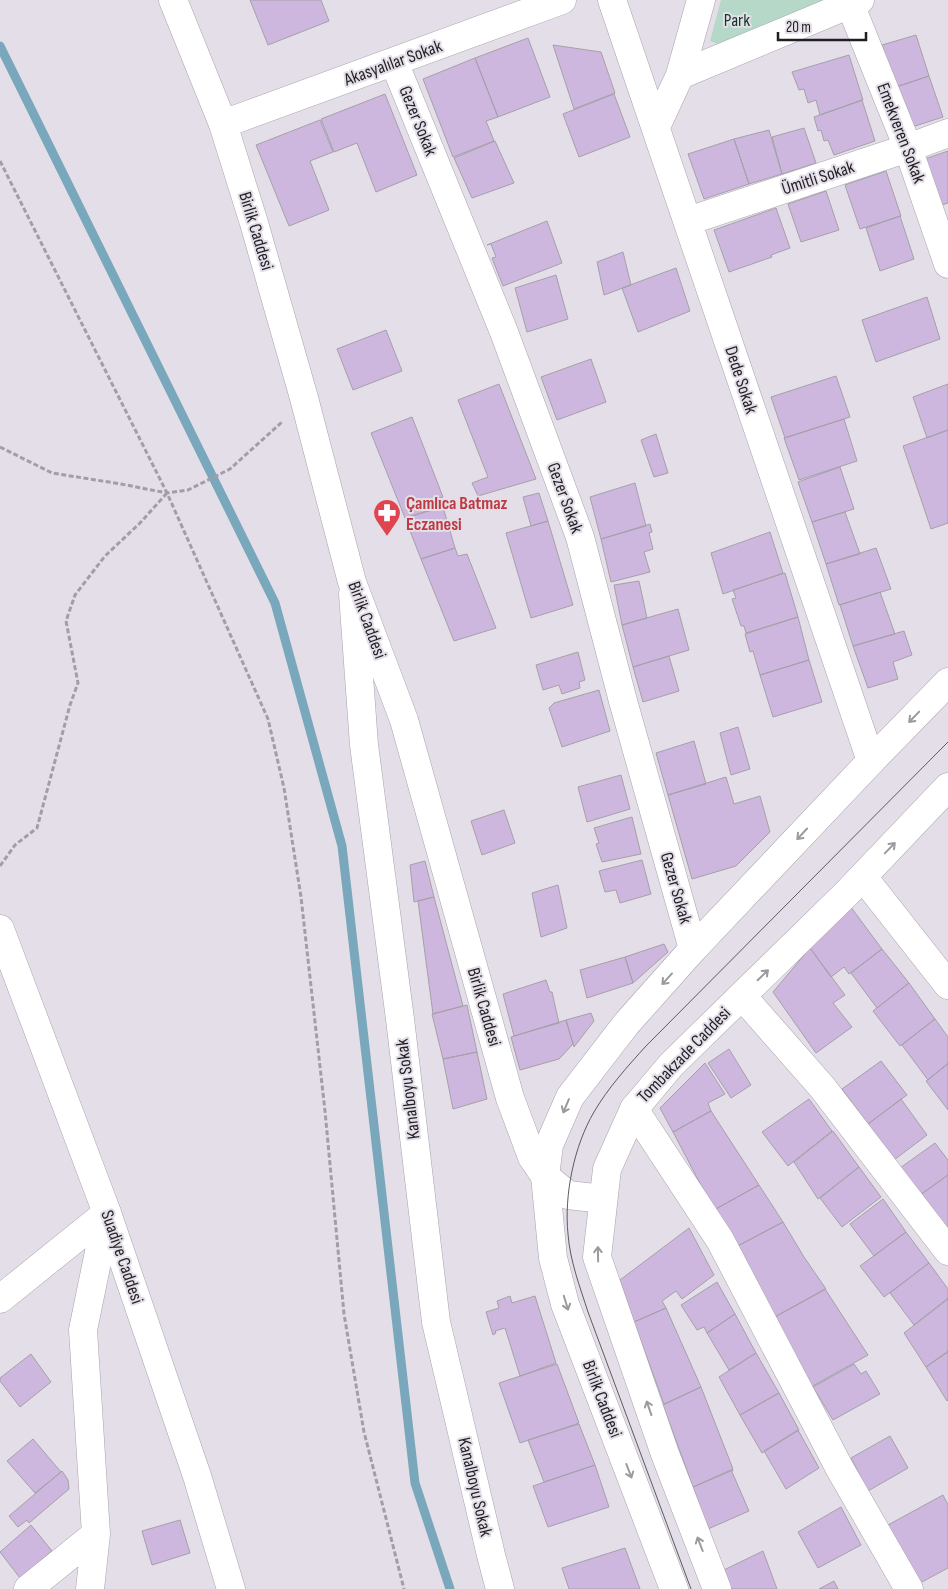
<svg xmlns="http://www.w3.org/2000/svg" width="948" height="1589" viewBox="0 0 948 1589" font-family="'Sofia Sans Condensed',sans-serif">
  <rect width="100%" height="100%" fill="#e4dee8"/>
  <path fill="#b6d8c8" d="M721 0H834L726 47 710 41Z"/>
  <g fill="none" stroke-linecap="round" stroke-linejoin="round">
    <path stroke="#79a7bc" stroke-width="9" d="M0 46 275 603 342 846 415 1483 450 1589"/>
  </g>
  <path fill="#cdb7de" stroke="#a5a0a9" d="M250 0H321L329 21 268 45Z
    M916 35 929 76 896 87 882 45Z
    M528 38 550 97 498 117 475 58Z
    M553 45 601 52 615 93 574 109Z
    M849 55 863 100 820 115 816 100 808 103 804 89 799 90 792 72Z
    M475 58 498 117 486 121 494 141 453 157 423 79Z
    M929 76 943 117 909 128 896 87Z
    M385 94 417 175 376 192 357 143 334 152 321 119Z
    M614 94 630 137 579 157 563 114Z
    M862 100 875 141 834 155 828 140 824 141 821 130 818 131 814 117Z
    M320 120 333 152 310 161 329 210 289 226 256 145Z
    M804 128 816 163 782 174 772 137Z
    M769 130 782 174 749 184 734 139Z
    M734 139 749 184 704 199 688 154Z
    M495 141 514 183 472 198 454 158Z
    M948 151V203L938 206 922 160Z
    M886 171 901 216 860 229 845 185Z
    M826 191 839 230 801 242 788 204Z
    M776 208 790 248 771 255 772 257 729 272 714 230Z
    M900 216 914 259 880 271 866 228Z
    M547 221 562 263 503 286 492 258 496 257 491 244 487 245Z
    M623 252 631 285 604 295 597 262Z
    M676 268 690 311 638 332 622 288Z
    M556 275 568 319 527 332 515 288Z
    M927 297 940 339 876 362 862 320Z
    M386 330 402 371 353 390 337 349Z
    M591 359 606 402 557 420 541 377Z
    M836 376 850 417 785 438 771 397Z
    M499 384 536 479 478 496 472 483 488 477 458 400Z
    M948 384V430L927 438 913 397Z
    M412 417 443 497 439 498 443 506 405 518 371 433Z
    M844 419 857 461 799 480 784 438Z
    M948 430V523L931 529 903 446Z
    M656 434 668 473 654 477 641 440Z
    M840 467 854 509 812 522 798 482Z
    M635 483 646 526 601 539 590 497Z
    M539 493 548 521 531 526 523 497Z
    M443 507 455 548 421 559 405 518Z
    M845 512 860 554 826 564 812 522Z
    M548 521 573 605 531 618 506 533Z
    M650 524 652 532 649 533 653 549 644 552 650 572 611 582 601 539Z
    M770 532 783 573 723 594 711 553Z
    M455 548 458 556 467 554 496 628 454 641 421 559Z
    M876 548 891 589 839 605 826 564Z
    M785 573 798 617 746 633 744 626H741L732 599 736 598 733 590Z
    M639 581 647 618 622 625 614 585Z
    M880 592 895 634 853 646 840 605Z
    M678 609 689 650 633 667 622 625Z
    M798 617 809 660 760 675 753 651 750 652 745 634Z
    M904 631 912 655 893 662 898 679 868 688 853 646Z
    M578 652 585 680 579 682 580 688 562 694 559 685 543 690 536 665Z
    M669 656 679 691 643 702 633 667Z
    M809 660 822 702 773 717 760 675Z
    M599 690 610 731 562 747 549 708 554 703Z
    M738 727 750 769 731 775 720 733Z
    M694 741 706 784 668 795 656 753Z
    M621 775 630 809 587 822 578 787Z
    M726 777 734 804 760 796 770 832 736 866 692 879 668 795Z
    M504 810 515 843 482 855 471 821Z
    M632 817 641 854 602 862 596 844 599 843 594 828Z
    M642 860 651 894 620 903 616 890 605 892 599 871Z
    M425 861 434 897 414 902 410 865Z
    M558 885 567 928 541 937 532 893Z
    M434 897 463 1006 433 1014 418 901Z
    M850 906 882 949 849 974 844 967 831 977 810 948Z
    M664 944 668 952 633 983 625 957Z
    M810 948 845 995 833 1003 852 1027 816 1053 773 992Z
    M882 949 909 983 877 1008 851 973Z
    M625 957 633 983 587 998 580 970Z
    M546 980 550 992H552L559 1023 514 1036 503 994Z
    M909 983 935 1019 900 1046 873 1011Z
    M467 1005 477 1052 443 1059 432 1014Z
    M591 1013 594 1021 574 1047 566 1020Z
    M935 1019 948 1037V1063L928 1080 902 1045Z
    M566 1020 573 1044 559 1059 520 1070 511 1037Z
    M729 1049 751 1085 731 1098 708 1063Z
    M477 1052 487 1099 453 1109 443 1059Z
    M881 1061 907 1095 868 1124 842 1089Z
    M705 1063 725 1094 708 1103 711 1111 673 1132 660 1108Z
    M948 1064V1110L926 1081Z
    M809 1099 832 1131 788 1166 762 1132Z
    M901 1099 927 1135 894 1160 868 1124Z
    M711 1111 759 1185 714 1210 673 1132Z
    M833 1131 859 1167 818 1199 794 1162Z
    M935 1143 948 1160V1175L920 1195 900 1168Z
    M859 1167 881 1197 842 1227 820 1198Z
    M948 1175V1229L920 1195Z
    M759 1185 783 1222 734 1248 714 1210Z
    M883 1199 906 1232 874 1256 850 1224Z
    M783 1222 804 1257 826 1289 773 1318 734 1248Z
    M689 1228 714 1275 682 1299 676 1291 662 1301 666 1308 634 1322 620 1280Z
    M906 1232 929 1263 884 1297 860 1266Z
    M929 1263 948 1289V1298L914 1325 890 1293Z
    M717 1282 735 1314 707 1333 704 1327 697 1330 681 1305Z
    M825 1289 868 1355 811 1387 773 1318Z
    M510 1296 512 1303 535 1296 556 1363 520 1376 505 1328 495 1331 496 1333 493 1335 486 1312 499 1308 497 1301Z
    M948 1299V1352L926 1367 904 1333Z
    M666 1308 701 1387 664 1404 634 1322Z
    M735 1314 756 1353 729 1370 707 1333Z
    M948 1351V1400L947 1401 926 1367Z
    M756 1353 779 1393 740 1415 719 1377Z
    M31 1354 51 1382 20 1407 0 1381V1378Z
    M557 1364 579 1423 520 1443 499 1383Z
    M854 1364 861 1374 866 1371 880 1394 833 1420 813 1387Z
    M701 1387 733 1469 693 1487 663 1405Z
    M779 1393 799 1430 762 1453 740 1415Z
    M579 1424 595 1465 544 1482 528 1440Z
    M798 1430 819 1468 786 1489 764 1451Z
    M890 1436 908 1468 868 1491 851 1458Z
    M33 1439 61 1472 35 1493 7 1461Z
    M595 1465 609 1507 548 1527 533 1486Z
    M733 1470 732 1472 749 1511 708 1529 693 1487Z
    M62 1471 68 1480 69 1489 29 1523 27 1520 18 1527 9 1516Z
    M943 1495 948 1505V1568L920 1583 888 1525Z
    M841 1507 861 1545 818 1568 798 1532Z
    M180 1520 190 1553 152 1565 142 1531Z
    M31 1525 52 1551 20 1578 0 1552Z
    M625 1548 640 1589H569L562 1568Z
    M763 1551 777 1589H731L724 1570Z
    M834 1581 838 1589H819Z"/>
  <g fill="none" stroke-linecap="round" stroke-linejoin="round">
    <defs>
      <path id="minor" d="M612 0 871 761
        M850 4 908 148 948 264
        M394 62 504 332 580 537 623 701 693 949
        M680 75 860 0
        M223 124 562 0
        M656 127 680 75 701 0
        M688 221 908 148 948 133
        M353 594 364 745 400 1019 436 1322 491 1555 500 1589
        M863 877 948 985
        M742 996 822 1087 948 1251
        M634 1109 720 1240 840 1469 909 1589
        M0 1299 107 1213 83 1330 96 1534 90 1589
        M28 1589 96 1534"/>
      <path id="tertiary" d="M173 0 223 124 254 223 304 398 352 582 404 720 510 1098 532 1157 545 1176 568 1195 603 1199"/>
      <path id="secondary" d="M0 929 107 1213 197 1476 231 1589
        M674 1589 565 1304 553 1258 545 1176 549 1145 570 1097 627 1023 693 949 871 761 948 682
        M717 1589 665 1454 597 1257 607 1169 634 1109 671 1065 848 892 948 787"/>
    </defs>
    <use href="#minor" stroke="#a8a3ac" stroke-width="29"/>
    <use href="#tertiary" stroke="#a8a3ac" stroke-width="29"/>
    <use href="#secondary" stroke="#a8a3ac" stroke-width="29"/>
    <path stroke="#a39ea6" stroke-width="3" stroke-dasharray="5 2.5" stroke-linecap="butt" d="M0 161 167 493 268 719 284 788 301 897 325 1111 344 1314 364 1432 404 1589
      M0 447 52 473 121 484 167 493 188 490 230 469 282 422
      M0 866 15 845 37 828 70 705 78 683 66 621 75 595 105 556 140 523 167 493"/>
    <use href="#minor" stroke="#fff" stroke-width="28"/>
    <use href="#tertiary" stroke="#fff" stroke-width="28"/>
    <use href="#secondary" stroke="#fff" stroke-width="28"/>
    <path stroke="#5d5a60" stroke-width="1" d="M691 1589 588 1312C580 1287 570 1261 568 1234 564 1195 574 1146 594 1112 608 1088 627 1067 646 1046L948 742"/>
  </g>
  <defs><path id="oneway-shaft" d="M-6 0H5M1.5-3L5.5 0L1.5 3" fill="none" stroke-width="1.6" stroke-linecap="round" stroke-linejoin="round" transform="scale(1.25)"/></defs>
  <g stroke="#9b9a9c">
    <use href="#oneway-shaft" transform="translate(914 717) rotate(134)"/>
    <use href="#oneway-shaft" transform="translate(802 834) rotate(133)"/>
    <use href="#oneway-shaft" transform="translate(890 848) rotate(-46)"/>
    <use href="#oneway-shaft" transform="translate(763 975) rotate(-44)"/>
    <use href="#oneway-shaft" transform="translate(667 979) rotate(132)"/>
    <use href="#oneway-shaft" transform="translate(566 1106) rotate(113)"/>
    <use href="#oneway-shaft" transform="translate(598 1254) rotate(-91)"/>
    <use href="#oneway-shaft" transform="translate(566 1303) rotate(73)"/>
    <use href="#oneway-shaft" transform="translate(649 1408) rotate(-109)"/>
    <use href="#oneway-shaft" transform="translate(629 1471) rotate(69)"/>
    <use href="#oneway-shaft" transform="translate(700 1544) rotate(-111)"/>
  </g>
  <defs>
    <symbol id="pharmacy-pin" viewBox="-11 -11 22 30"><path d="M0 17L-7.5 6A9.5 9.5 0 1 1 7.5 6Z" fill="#e0444e" stroke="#e4dee8"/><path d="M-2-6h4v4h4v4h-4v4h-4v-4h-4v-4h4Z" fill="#fff"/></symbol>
  </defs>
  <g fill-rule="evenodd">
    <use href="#pharmacy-pin" x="371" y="497" width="32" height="43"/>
  </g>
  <g text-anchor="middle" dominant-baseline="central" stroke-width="4" stroke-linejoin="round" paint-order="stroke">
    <g font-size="18" fill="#103829" stroke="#e4dee8">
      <text x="737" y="20">Park</text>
    </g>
    <g font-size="18" fill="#211f23" stroke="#e4dee8">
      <text transform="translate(393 63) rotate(-20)">Akasyalılar Sokak</text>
      <text transform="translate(418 121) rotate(68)">Gezer Sokak</text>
      <text transform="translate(901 133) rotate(69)">Emekveren Sokak</text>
      <text transform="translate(818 178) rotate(-18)">Ümitli Sokak</text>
      <text transform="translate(256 231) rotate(73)">Birlik Caddesi</text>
      <text transform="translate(741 380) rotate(72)">Dede Sokak</text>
      <text transform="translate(565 498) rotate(70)">Gezer Sokak</text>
      <text transform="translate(367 620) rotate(70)">Birlik Caddesi</text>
      <text transform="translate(676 888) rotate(74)">Gezer Sokak</text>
      <text transform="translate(484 1007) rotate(74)">Birlik Caddesi</text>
      <text transform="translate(684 1055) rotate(-46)">Tombakzade Caddesi</text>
      <text transform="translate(408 1089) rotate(-97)">Kanalboyu Sokak</text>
      <text transform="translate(122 1257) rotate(71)">Suadiye Caddesi</text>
      <text transform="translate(602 1399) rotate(69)">Birlik Caddesi</text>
      <text transform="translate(475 1487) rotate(77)">Kanalboyu Sokak</text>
    </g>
    <g font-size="18" font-weight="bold" fill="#be3a42" stroke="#e4dee8" text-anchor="start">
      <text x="406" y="503">Çamlıca Batmaz<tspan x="406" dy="21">Eczanesi</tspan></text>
    </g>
  </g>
  <path d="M778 32v8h88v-8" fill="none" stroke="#211f23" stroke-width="2.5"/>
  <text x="786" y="32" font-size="15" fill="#211f23" stroke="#e4dee8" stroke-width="4" paint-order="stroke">20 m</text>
</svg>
